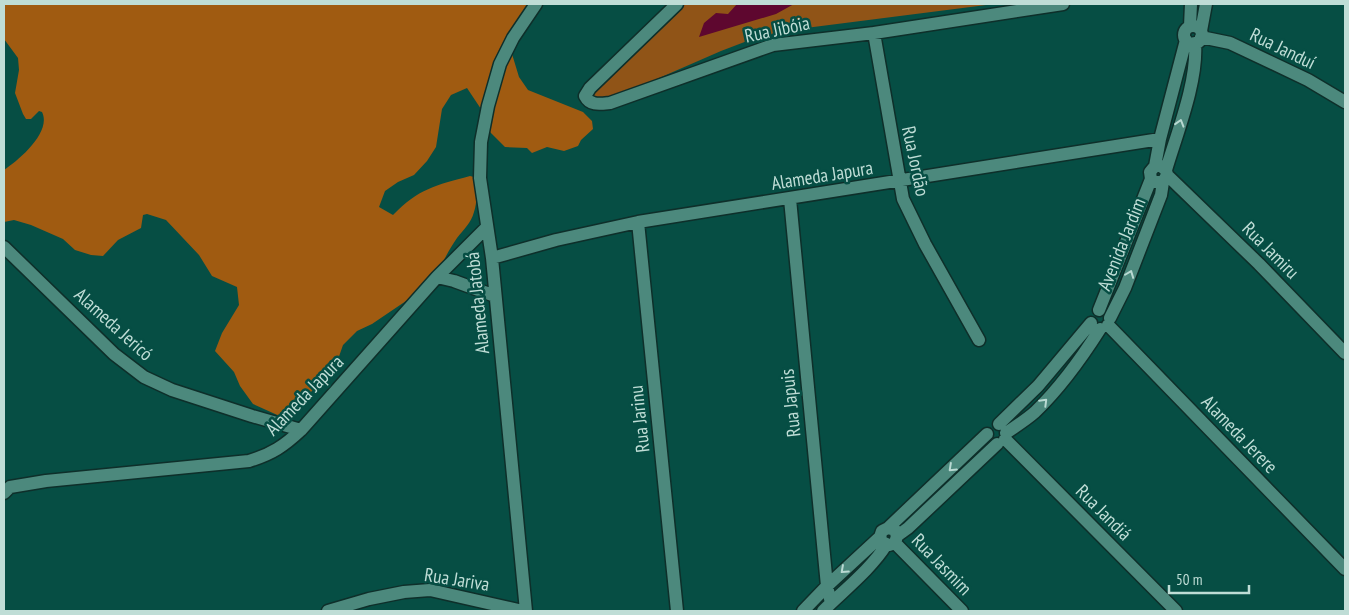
<svg xmlns="http://www.w3.org/2000/svg" width="1349" height="615" viewBox="0 0 1349 615" font-family="'PT Sans Narrow',sans-serif">
  <rect width="100%" height="100%" fill="#064e44"/>
  <path fill="#905417" d="M679 4H994L790 30 755 38 721 51 604 102 592 98 591 92Z"/>
  <path fill="#a05b11" d="M4 4H539L512 54 519 77 528 90 583 112 592 121 593 129 581 140 578 146 564 151 547 147 532 153 527 148 505 147 490 132 485 115 467 88 451 95 442 109 436 147 427 161 414 175 398 182 385 191 379 207 393 215C418 189 436 185 470 176L474 177C476 189 478 200 474 212 471 223 464 229 457 238 448 251 441 264 437 280L372 324 357 331 343 345 335 368 332 370 324 384 313 390 284 418 253 404 240 386 234 372 215 351 222 333 239 305 237 287 212 276 199 255 166 220 147 214 143 215 141 228 118 240 103 256 91 255 75 250 63 239 31 225 14 220 4 222V170C19 160 52 132 42 112L39 111 31 119H26L23 114 15 93 19 70 18 58 4 39Z"/>
  <path fill="#5e072f" d="M737 4H794L776 14 699 37 704 23 716 13 728 14Z"/>
  <g fill="none" stroke-linecap="round" stroke-linejoin="round">
    <defs>
      <path id="minor" d="M677 4 590 88 585 96C590 106 600 104 610 103L773 45 874 33 1063 4
        M1190 26 1191 4
        M1184 35a9 9 0 1 1 18 0a9 9 0 1 1-18 0Z
        M1201 31 1206 4
        M874 33 903 199 925 244 979 340
        M1201 37 1230 43 1308 80 1345 102
        M1155 166H1161L1166 170 1167 175 1163 182H1154L1151 179 1150 172 1155 166 1160 139 1186 40
        M1166 170C1177 133 1198 81 1195 43
        M1167 175 1259 264 1345 353
        M790 199 827 586 831 603
        M638 222 677 611
        M4 247 114 354 144 377 172 390 252 416 301 430
        M492 258 556 240 638 222 1160 139
        M437 277 454 281 495 296
        M1099 310 1151 179
        M1110 318 1125 288 1161 195 1163 182
        M1108 325 1345 569
        M999 424 1038 386 1091 323
        M1006 433C1016 426 1026 420 1035 412 1061 387 1081 359 1100 329
        M1005 439 1176 611
        M4 493 10 487 46 481 249 461C272 454 284 446 301 430L437 277 487 227
        M888 528 895 530 897 536 895 543 889 545 882 542 880 537 882 531 888 528 987 434
        M897 536 908 528 997 444
        M895 543 962 611
        M328 611 369 599 404 592 430 590 523 611
        M526 611 492 258 480 178 481 142 488 106 500 64 513 38 536 4
        M803 611 827 586 880 537
        M823 611C843 591 872 568 886 545"/>
    </defs>
    <use href="#minor" stroke="#0e2f2a" stroke-width="15"/>
    <use href="#minor" stroke="#4c897d" stroke-width="12"/>
  </g>
  <defs><path id="oneway-chevron" d="M-2-3.5L2.5 0L-2 3.5" fill="none" stroke-width="1.6" stroke-linecap="round" stroke-linejoin="round" transform="scale(1.25)"/></defs>
  <g stroke="#b9d9d2">
    <use href="#oneway-chevron" transform="translate(1180 123) rotate(-73)"/>
    <use href="#oneway-chevron" transform="translate(1130 274) rotate(-69)"/>
    <use href="#oneway-chevron" transform="translate(1044 402) rotate(-45)"/>
    <use href="#oneway-chevron" transform="translate(952 468) rotate(137)"/>
    <use href="#oneway-chevron" transform="translate(844 570) rotate(138)"/>
  </g>
  <g text-anchor="middle" dominant-baseline="central" stroke-width="5" stroke-linejoin="round" paint-order="stroke">
    <g font-size="19" fill="#bfddd6" stroke="#064e44">
      <text transform="translate(777 29) rotate(-12)">Rua Jibóia</text>
      <text transform="translate(1283 48) rotate(26)">Rua Janduí</text>
      <text transform="translate(916 161) rotate(78)">Rua Jordão</text>
      <text transform="translate(822 175) rotate(-9)">Alameda Japura</text>
      <text transform="translate(1121 244) rotate(-68)">Avenida Jardim</text>
      <text transform="translate(1271 250) rotate(45)">Rua Jamiru</text>
      <text transform="translate(477 303) rotate(-96)">Alameda Jatobá</text>
      <text transform="translate(114 324) rotate(42)">Alameda Jericó</text>
      <text transform="translate(304 395) rotate(-46)">Alameda Japura</text>
      <text transform="translate(790 403) rotate(-96)">Rua Japuis</text>
      <text transform="translate(639 419) rotate(-96)">Rua Jarinu</text>
      <text transform="translate(1240 434) rotate(46)">Alameda Jerere</text>
      <text transform="translate(1104 512) rotate(45)">Rua Jandiá</text>
      <text transform="translate(942 564) rotate(46)">Rua Jasmim</text>
      <text transform="translate(457 579) rotate(9)">Rua Jariva</text>
    </g>
  </g>
  <rect width="1349" height="615" fill="none" stroke="#bfddd6" stroke-width="10"/>
  <path d="M1169 585v8h80v-8" fill="none" stroke="#bfddd6" stroke-width="2.5"/>
  <text x="1176" y="585" font-size="15" fill="#bfddd6" stroke="#064e44" stroke-width="4" paint-order="stroke">50 m</text>
</svg>
